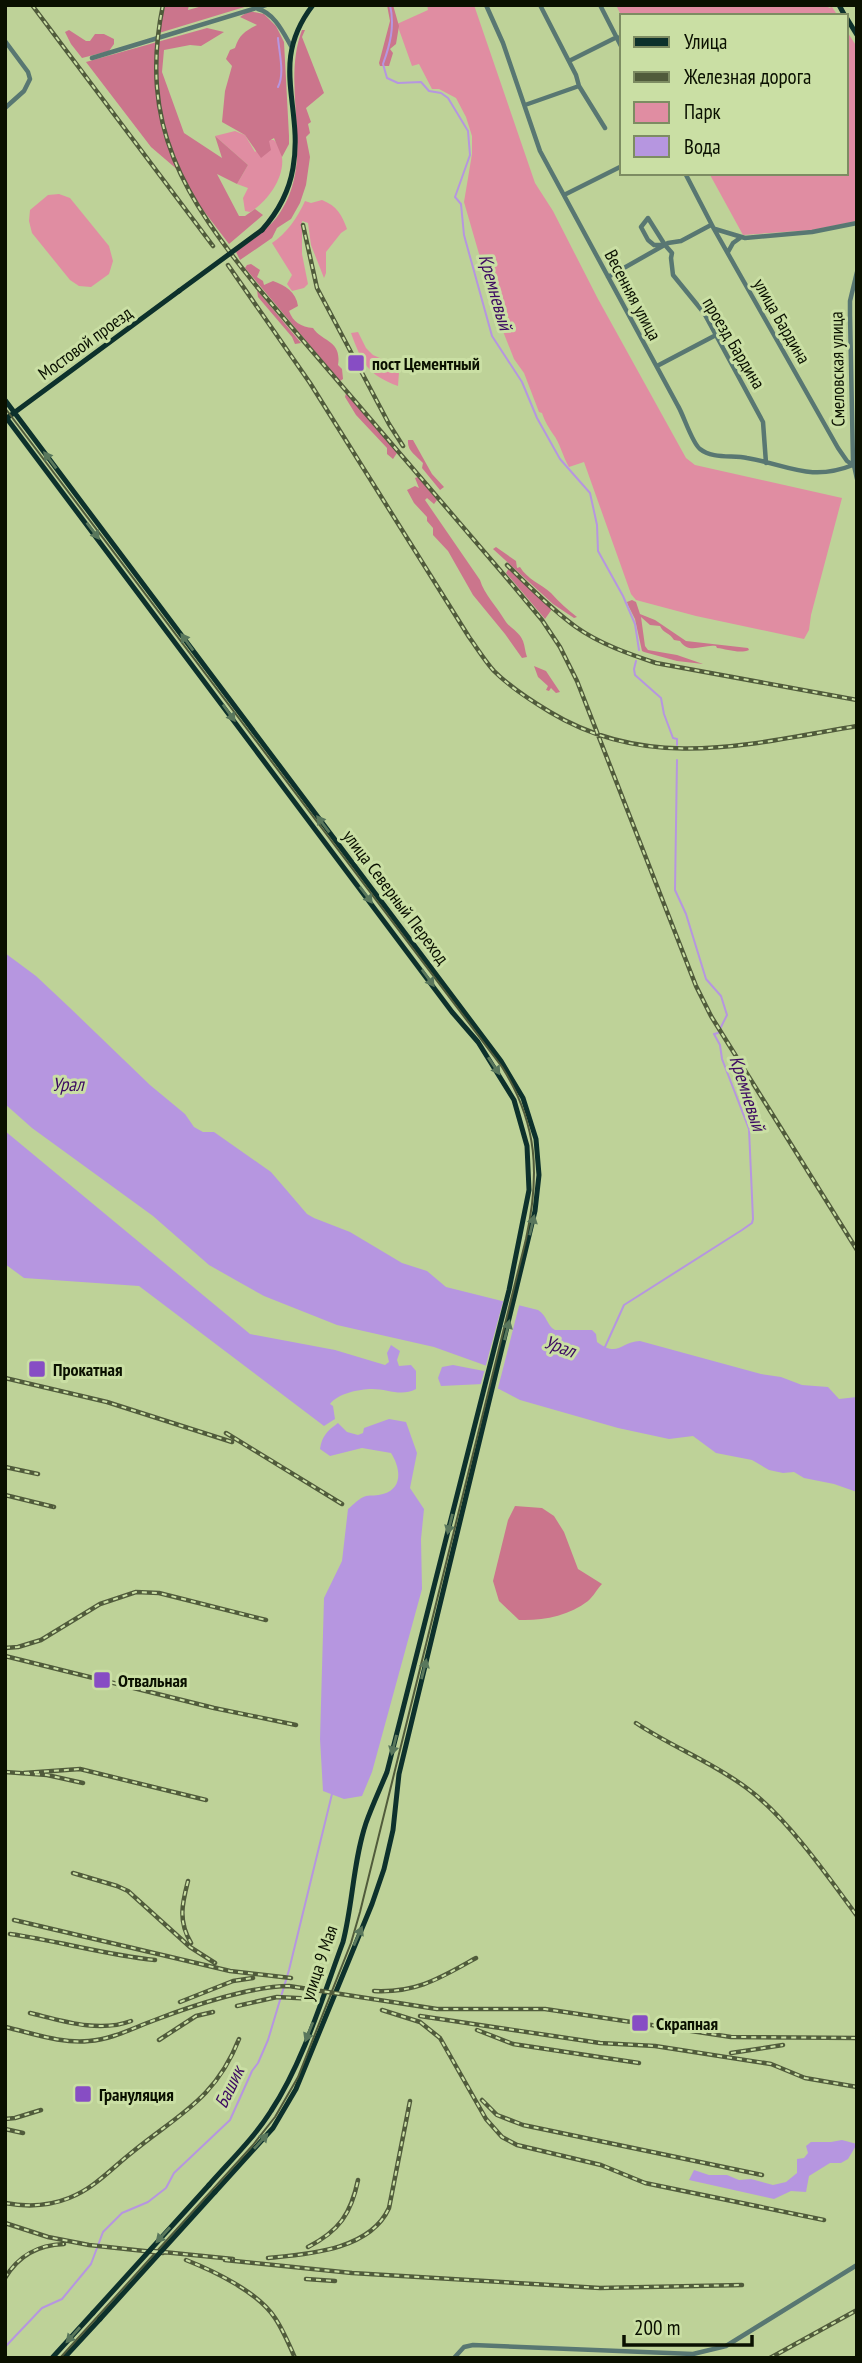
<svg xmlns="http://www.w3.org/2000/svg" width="862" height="2363" viewBox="0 0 862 2363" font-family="'PT Sans Narrow',sans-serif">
  <rect width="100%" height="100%" fill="#bed298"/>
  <path fill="#e08da2" d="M427 5H474L535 183 553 211 598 299 686 458 695 465 842 498 811 615 809 630 804 639 696 616 636 600 631 594 584 462 569 467C563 457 560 443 553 434 549 428 545 422 542 413L539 412 524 373 514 359 497 316 464 202 472 154V136L466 117 456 98 439 89H432L419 64 412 66 397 24 428 10Z
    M616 5H827L829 8 832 7 838 16 622 17Z
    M846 30 857 47V221L812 230 743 235 709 173H846Z
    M235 131 245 135 255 152 269 140H274C295 163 272 199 250 212L245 211 243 198 248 188 237 184 248 165 215 136Z
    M59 194 70 198 109 246 113 261 109 274 91 287 79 286 70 280 32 233 29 221 30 210 48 195Z
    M322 200C337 206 342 215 347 229L341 233 326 252V273L324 278 311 245 308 223 302 221V254L308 284 304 288 292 291 287 284 292 275 272 243C286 234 298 217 305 201L311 203Z
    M358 332 366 348 373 355 382 359 387 366 399 372 398 386C368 375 362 363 351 333Z"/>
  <path fill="#cb758c" d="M165 5H189L188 10 206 5H251L159 33Z
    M387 5H393L399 26 396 44 390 49 393 53 389 66H380L379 63 390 21Z
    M249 11 264 14 276 26 284 42 289 136V144L282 157 274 138 269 141 271 150 261 158 245 135 222 122 225 91 232 66 226 59 230 50 235 48C239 35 245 31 257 25L240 17Z
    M207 28 224 32 201 46 190 45 164 50 162 72 184 133 222 158 215 136 248 165 237 184 217 174 239 216H245L255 209 263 215 229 244 190 193 179 171 151 147 86 62Z
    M69 30 86 41H90L95 34H104L114 39V44L109 51 82 58 71 44 65 32Z
    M302 30H305L302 37 324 93 306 108 311 122 308 124 310 133 306 137 310 157 306 185 300 203 291 219 277 228 272 238 240 260 236 252C250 241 266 231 277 217 319 160 279 91 302 30Z
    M251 264 260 270 257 277 263 281 264 285 273 281C285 285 296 292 298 306L289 311C293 322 301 327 313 328 322 342 342 340 338 365L342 369 343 379 340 381 245 268 247 265Z
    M257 290 301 343 295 344 292 337 258 297Z
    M346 393 397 453 393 459 387 454V448L356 415 345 397Z
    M408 440H413L432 474 444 487 440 490 422 468 423 463C416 455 407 451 408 440Z
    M418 477 437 500 434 504 427 498 425 500 480 580C484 594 497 607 504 619 509 628 519 631 523 641 525 646 525 652 527 657L522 658 505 634 473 595 448 551 433 535V528L427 521V517L414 503 407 490 415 486 419 488 415 478Z
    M496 547 516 561 517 568 520 567C527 579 541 584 551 593 559 602 567 609 577 617L574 618 553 604 493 549Z
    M509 568 552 609 545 619 506 573Z
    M632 600 636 602 640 614 655 620 686 641 748 648 749 650C740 654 726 649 717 648L716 646C703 644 689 655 680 641L674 640C670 633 663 633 660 626L650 625 641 617 645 646 648 650 677 655 703 664 677 661 644 652 642 651 635 619 628 605 627 602Z
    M534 666 546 671 560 692 556 693 551 688 549 691 546 690 548 686 538 677Z
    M515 1506 542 1508 554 1516 564 1532 578 1569 602 1584C597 1589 593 1597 588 1601 569 1616 542 1621 519 1620L499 1601 493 1581 508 1520Z"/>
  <path fill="#b696e0" d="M5 953 36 976 69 1007 150 1085 185 1114 194 1127 203 1132H214L271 1172 307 1214 314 1218 350 1232 402 1263 427 1271 446 1287 538 1310C547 1315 547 1326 555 1330H592L596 1334 597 1342C618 1358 620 1342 640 1341L761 1374 781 1377 802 1385 828 1387 839 1399 857 1397V1492L834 1484 804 1478 794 1472 783 1473 769 1470 752 1460 716 1453 693 1436 669 1439 618 1428 520 1400 499 1389 483 1384 441 1386 438 1378 442 1367 453 1365 484 1371 487 1366 434 1347 337 1325 264 1296 239 1282 209 1265 153 1216 32 1128 5 1104Z
    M5 1131 250 1334 335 1350 385 1365 389 1362 387 1353 391 1345 400 1351 397 1360 399 1366 411 1365 416 1371V1389C401 1397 388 1389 372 1389 359 1389 337 1394 330 1404L333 1406 335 1419 324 1426 139 1286 24 1278 5 1264Z
    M389 1419 406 1422 417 1453 410 1488 424 1509 421 1539 422 1589 372 1772 362 1796 344 1799 323 1791 320 1739 324 1598 342 1561 348 1509C353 1505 359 1498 366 1496 371 1495 377 1496 383 1494 404 1488 400 1467 391 1453L362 1448 330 1456 320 1449C322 1436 327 1431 338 1423L347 1432 358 1435 363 1433 364 1428Z
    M842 2140 857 2144 848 2159 841 2163H830L809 2176 806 2192 791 2191 774 2199 689 2180 694 2170 709 2175H727L739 2180 751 2179 773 2185 786 2182 797 2173V2159L804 2158 808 2153 806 2146 811 2142H831Z"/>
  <path fill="#bed298" d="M504 1298 520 1302 497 1392 480 1387Z"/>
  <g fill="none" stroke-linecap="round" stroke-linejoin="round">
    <path stroke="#b696e0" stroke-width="2" d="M390 5C395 26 390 45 383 64L387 78 398 83 421 82 429 91 441 93 448 98 468 131 470 155 455 197 461 204 464 235 492 336 522 382 537 418 560 459 590 493 597 525 598 551 623 596 635 624 639 650
      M278 87C285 74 279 52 278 38
      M636 661 634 669 635 675 661 698 664 714 673 738 677 739V745
      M605 1347 624 1305 742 1230 752 1223 753 1219 749 1129 722 1059 720 1045 714 1034 718 1033 727 1015 721 996 706 979 686 914 675 890 677 760
      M5 2347 42 2308 62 2299 91 2264 103 2232 122 2213 148 2202 166 2188 174 2173 230 2120 252 2071 258 2063 268 2040 289 1970 332 1794"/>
    <path stroke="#587772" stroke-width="4.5" d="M486 5 503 43 540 151 678 406C684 416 692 443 700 449 712 459 733 455 747 458 788 465 810 482 853 465
      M540 5 576 75 579 86 605 128
      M600 5 622 48
      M258 9C274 13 283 32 291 46
      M5 41 28 72 30 79 24 91 5 108
      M92 58 266 5
      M569 61 617 37
      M525 105 579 86
      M685 173 714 229 838 448 847 461 853 465
      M564 195 622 166
      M715 229 745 238 812 232 857 223
      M665 245 648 218 641 227 648 240 654 245H665L672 253 671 258 673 275 704 313 763 422 766 463
      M728 252 733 243 740 238
      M857 272 850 301V315L853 461 857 479
      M608 277 668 243 681 241 711 225
      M657 366 716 335
      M454 2358 464 2347 473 2345 693 2354 726 2346 857 2265"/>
    <path stroke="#0d312c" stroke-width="5" d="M839 5 845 16
      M846 17 857 35
      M262 230C278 212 289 192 293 168 304 106 268 63 313 5
      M5 400 501 1061 523 1098 536 1139 539 1175 535 1211 399 1774 393 1830 384 1869 372 1904 296 2089 273 2128 215 2192
      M5 416 452 1012 478 1042 514 1100 527 1146 529 1190 509 1290 387 1772C380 1789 372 1806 366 1823 353 1862 353 1903 343 1942 323 1996 303 2063 271 2111 254 2138 230 2161 209 2185
      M7 418 179 291
      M52 2358 93 2313
      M64 2358 100 2319"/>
    <path stroke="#505b3b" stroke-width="2" d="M5 408 502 1067C538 1124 540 1175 526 1239L360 1912 351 1943 298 2077 275 2117 253 2145 60 2358"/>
    <defs>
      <path id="rail" d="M32 5 213 246
        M163 5C138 126 185 198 258 288L505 576 542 620 560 647 577 681 696 986 711 1016 857 1250
        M303 225 317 288 389 424 403 446
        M228 265 310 383 469 637C477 648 485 661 494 671 511 688 530 700 550 712 649 772 750 744 857 726
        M507 565C529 586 551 609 576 627 600 644 629 654 656 663L857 700
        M5 1378 107 1402 232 1442
        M226 1433 342 1504
        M5 1467 38 1474
        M5 1495 54 1507
        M5 1648 18 1647 41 1640 100 1604 136 1592 159 1593 266 1620
        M5 1656 214 1708 296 1725
        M636 1723C672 1747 714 1763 748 1789 787 1818 827 1875 857 1916
        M5 1772 47 1775 83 1783
        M24 1773 80 1769 206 1800
        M73 1873 117 1886 128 1891 190 1947 215 1963
        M188 1881C182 1904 178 1921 191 1943
        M14 1920 230 1971 291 1978
        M10 1934C59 1941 106 1955 155 1960
        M374 1991C417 1993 440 1978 476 1958
        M180 2002 233 1981 253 1978
        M237 2006 277 1997 316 1999
        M382 2010 420 2022 440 2038 486 2119 502 2137 517 2145 601 2165 645 2183 824 2220
        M30 2013C63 2021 99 2033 131 2021
        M420 2016 600 2043 655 2046 771 2064 805 2078 857 2087
        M5 2027C32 2033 62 2044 89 2041 113 2039 133 2028 155 2020 191 2006 252 1986 289 1986L437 2009H545L731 2037 857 2038
        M477 2030 513 2044 639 2063
        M159 2040 196 2016 213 2012
        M731 2053 783 2045
        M482 2100 497 2115 523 2125 762 2175
        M5 2119 15 2118 41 2110
        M5 2129 23 2133
        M5 2203C26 2207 49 2206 69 2198 93 2189 110 2170 130 2154 177 2115 215 2100 239 2039
        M5 2223 48 2237 89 2245 163 2253
        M308 2247C339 2231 351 2214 358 2180
        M153 2251 233 2259
        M268 2258C309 2254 370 2250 389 2208L410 2101
        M186 2260C214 2271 258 2292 275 2318 283 2330 289 2344 295 2358
        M225 2260 352 2273 600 2288 742 2285
        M5 2278C19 2255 38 2245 64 2244
        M306 2279 335 2281
        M770 2358 857 2310"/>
    </defs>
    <use href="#rail" stroke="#505b3b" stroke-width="4.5"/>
    <use href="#rail" stroke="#cadfa4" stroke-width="2" stroke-dasharray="5" stroke-linecap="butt"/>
    <path stroke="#0d312c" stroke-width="5" d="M179 291 262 230
      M93 2313 209 2185
      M100 2319 215 2192"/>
  </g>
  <defs><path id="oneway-solid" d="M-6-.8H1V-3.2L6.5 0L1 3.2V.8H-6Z" transform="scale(1.75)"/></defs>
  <g fill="#59775c">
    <use href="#oneway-solid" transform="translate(50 460) rotate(-127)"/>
    <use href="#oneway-solid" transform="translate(93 531) rotate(53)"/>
    <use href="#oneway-solid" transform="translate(187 642) rotate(-126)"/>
    <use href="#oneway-solid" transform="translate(229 713) rotate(54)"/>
    <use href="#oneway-solid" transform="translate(323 824) rotate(-127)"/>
    <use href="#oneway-solid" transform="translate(366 895) rotate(53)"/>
    <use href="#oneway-solid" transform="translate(428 978) rotate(54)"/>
    <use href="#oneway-solid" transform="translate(494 1066) rotate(56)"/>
    <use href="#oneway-solid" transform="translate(532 1225) rotate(-77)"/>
    <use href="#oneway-solid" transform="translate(507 1330) rotate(-76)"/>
    <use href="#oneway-solid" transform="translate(450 1524) rotate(104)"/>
    <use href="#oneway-solid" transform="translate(424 1669) rotate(-76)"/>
    <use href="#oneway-solid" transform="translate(394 1745) rotate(104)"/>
    <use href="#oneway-solid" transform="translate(358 1936) rotate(-66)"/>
    <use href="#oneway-solid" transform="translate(309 2032) rotate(112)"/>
    <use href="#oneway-solid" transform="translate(261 2141) rotate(-48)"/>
    <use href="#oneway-solid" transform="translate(163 2235) rotate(132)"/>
    <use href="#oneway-solid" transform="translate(73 2335) rotate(132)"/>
  </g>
  <g fill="#874dc4" stroke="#cadfa4" stroke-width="2.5">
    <rect x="347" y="354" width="18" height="18" rx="3.5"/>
    <rect x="28" y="1360" width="18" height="18" rx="3.5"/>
    <rect x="93" y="1671" width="18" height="18" rx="3.5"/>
    <rect x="631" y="2014" width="18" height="18" rx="3.5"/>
    <rect x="74" y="2085" width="18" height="18" rx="3.5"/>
  </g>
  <g text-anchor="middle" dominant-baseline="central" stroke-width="6" stroke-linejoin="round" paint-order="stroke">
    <g font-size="18" fill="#0a1000" stroke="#cadfa4">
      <text transform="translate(633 295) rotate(62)">Весенняя улица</text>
      <text transform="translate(782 321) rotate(60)">улица Бардина</text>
      <text transform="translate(85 343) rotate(-36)">Мостовой проезд</text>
      <text transform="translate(734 343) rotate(59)">проезд Бардина</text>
      <text transform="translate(837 369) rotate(-91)">Смеловская улица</text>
      <text transform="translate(396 897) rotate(53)">улица Северный Переход</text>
      <text transform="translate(319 1963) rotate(-71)">улица 9 Мая</text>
    </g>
    <g font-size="18" font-weight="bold" fill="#0a1000" stroke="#cadfa4" text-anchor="start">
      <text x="372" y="363">пост Цементный</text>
      <text x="53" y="1369">Прокатная</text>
      <text x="118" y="1680">Отвальная</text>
      <text x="656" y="2023">Скрапная</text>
      <text x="99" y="2094">Грануляция</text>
    </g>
    <g font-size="19" font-style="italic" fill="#3c0a62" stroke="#cadfa4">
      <text transform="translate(496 292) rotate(74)">Кремневый</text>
      <text x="68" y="1084">Урал</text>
      <text transform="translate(748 1093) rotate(72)">Кремневый</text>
      <text transform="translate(560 1346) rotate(20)">Урал</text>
      <text transform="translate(229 2087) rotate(-64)">Башик</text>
    </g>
  </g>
  <rect width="862" height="2363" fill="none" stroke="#0a1000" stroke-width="14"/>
  <rect x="620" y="14" width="228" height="161" fill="#cadfa4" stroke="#7d8c62" stroke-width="2"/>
  <rect x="634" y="37" width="35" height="10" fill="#0d312c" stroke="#7d8c62" stroke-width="2"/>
  <text x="684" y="49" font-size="21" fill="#0a1000">Улица</text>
  <rect x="634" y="72" width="35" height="10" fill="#505b3b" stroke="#7d8c62" stroke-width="2"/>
  <text x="684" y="84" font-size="21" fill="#0a1000">Железная дорога</text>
  <rect x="634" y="102" width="35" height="21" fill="#e08da2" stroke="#7d8c62" stroke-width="2"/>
  <text x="684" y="119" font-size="21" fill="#0a1000">Парк</text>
  <rect x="634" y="136" width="35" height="21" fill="#b696e0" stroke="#7d8c62" stroke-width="2"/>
  <text x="684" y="154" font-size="21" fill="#0a1000">Вода</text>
  <path d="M624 2335v10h128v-10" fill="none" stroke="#0a1000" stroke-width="3.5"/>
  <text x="634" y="2335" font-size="21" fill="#0a1000" stroke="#cadfa4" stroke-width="5" paint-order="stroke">200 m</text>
</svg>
